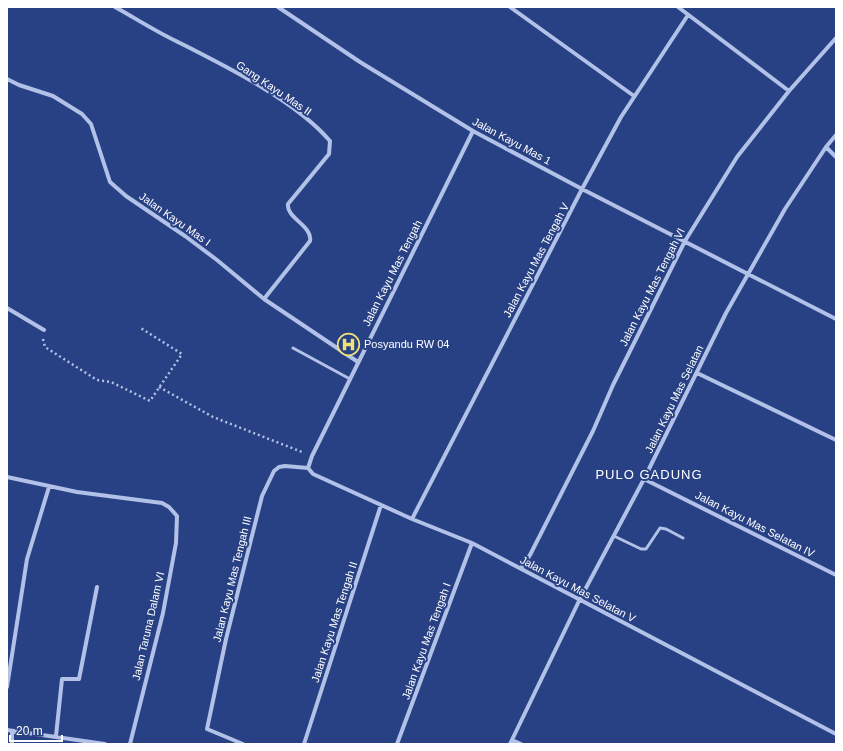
<svg xmlns="http://www.w3.org/2000/svg" width="843" height="751" viewBox="0 0 843 751" font-family="Helvetica,sans-serif">
  <rect width="100%" height="100%" fill="#284184"/>
  <g fill="none" stroke-linecap="round" stroke-linejoin="round">
    <path stroke="#b2c1e7" stroke-width="2.5" stroke-dasharray="2 3" stroke-linecap="butt" d="M43 339 45 347 97 380 111 382 150 401 182 354 139 327
      M159 387 213 417 302 452"/>
    <path stroke="#b2c1e7" stroke-width="3" d="M293 348 350 379
      M614 536 641 549H646L660 528 666 529 683 538"/>
    <path stroke="#b2c1e7" stroke-width="4" d="M115 7C135 18 155 31 176 41 225 66 295 100 330 141L329 154 288 204C286 218 313 226 310 241L264 299
      M278 7 360 62 473 131 582 189 836 319
      M510 7 634 96
      M678 7 789 91
      M7 79 19 85 53 96 82 114 91 124 110 182 126 196 185 236 217 260 264 299 358 362
      M826 147 836 157
      M7 308 44 330
      M697 373 836 440
      M308 468 313 474 412 519 472 543 836 734
      M308 468 312 456 473 131
      M7 477 77 492 162 503 169 507 177 516 176 543 163 613 130 744
      M644 479 836 575
      M412 519 582 189 621 117 688 15
      M521 568 530 555 593 431 613 385 685 241 737 157 789 91 836 38
      M7 687 27 559 49 487
      M7 730 105 744
      M12 731V744
      M56 736 62 679H79L97 587
      M512 740 521 744
      M243 744 207 729 226 639 262 496 274 471 279 467 285 466 308 468
      M304 744 381 505
      M397 744 472 543
      M510 744 579 601 644 479 726 313 785 209 826 147 836 135"/>
  </g>
  <defs>
    <symbol id="hospital-ring" viewBox="-11 -11 22 22"><circle r="9.5" fill="#284184" stroke="#efe179" stroke-width="1.5"/><path d="M-5-5h3v3.5h4V-5h3V5h-3V1.5h-4V5h-3Z" fill="#efe179"/></symbol>
  </defs>
  <g fill-rule="evenodd">
    <use href="#hospital-ring" x="336" y="332" width="25" height="25"/>
  </g>
  <g text-anchor="middle" dominant-baseline="central" stroke-width="4" stroke-linejoin="round" paint-order="stroke">
    <g font-size="11" fill="#fff" stroke="#284184">
      <text transform="translate(274 88) rotate(34)">Gang Kayu Mas II</text>
      <text transform="translate(512 141) rotate(28)">Jalan Kayu Mas 1</text>
      <text transform="translate(175 219) rotate(35)">Jalan Kayu Mas I</text>
      <text transform="translate(536 260) rotate(-62)">Jalan Kayu Mas Tengah V</text>
      <text transform="translate(392 273) rotate(-63)">Jalan Kayu Mas Tengah</text>
      <text transform="translate(652 287) rotate(-63)">Jalan Kayu Mas Tengah VI</text>
      <text transform="translate(674 399) rotate(-64)">Jalan Kayu Mas Selatan</text>
      <text transform="translate(755 524) rotate(27)">Jalan Kayu Mas Selatan IV</text>
      <text transform="translate(232 579) rotate(-76)">Jalan Kayu Mas Tengah III</text>
      <text transform="translate(578 589) rotate(28)">Jalan Kayu Mas Selatan V</text>
      <text transform="translate(334 622) rotate(-72)">Jalan Kayu Mas Tengah II</text>
      <text transform="translate(148 626) rotate(-77)">Jalan Taruna Dalam VI</text>
      <text transform="translate(426 641) rotate(-70)">Jalan Kayu Mas Tengah I</text>
    </g>
    <g font-size="11" fill="#fff" stroke="#284184" text-anchor="start">
      <text x="364" y="344">Posyandu RW 04</text>
    </g>
    <g font-size="13" letter-spacing="1" fill="#fff" stroke="#284184">
      <text x="649" y="474">PULO GADUNG</text>
    </g>
  </g>
  <rect width="843" height="751" fill="none" stroke="#ffffff" stroke-width="16"/>
  <path d="M10 735v6h52v-6" fill="none" stroke="#ffffff" stroke-width="2"/>
  <text x="16" y="735" font-size="12" fill="#ffffff" stroke="#284184" stroke-width="3" paint-order="stroke">20 m</text>
</svg>
